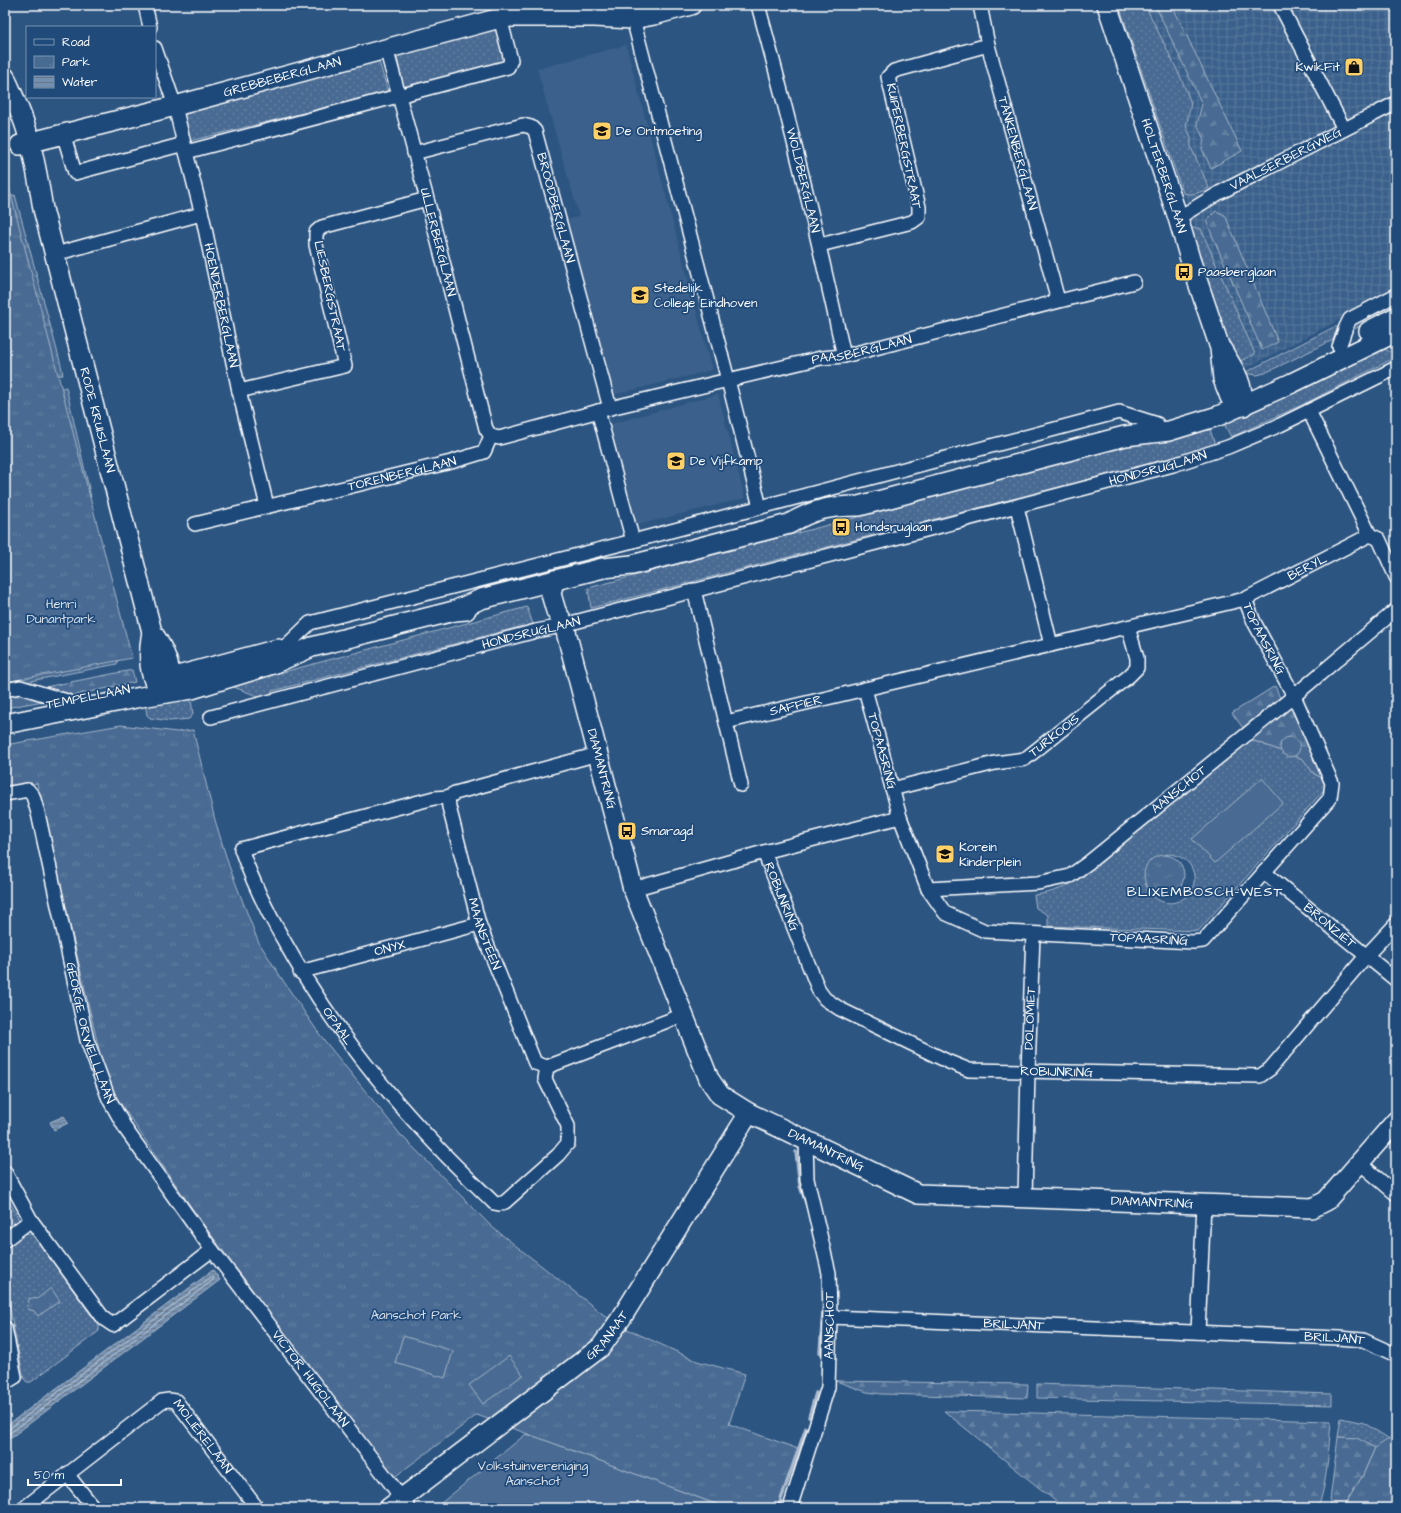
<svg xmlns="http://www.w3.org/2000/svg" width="1401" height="1513" viewBox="0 0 1401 1513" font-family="'Architects Daughter',sans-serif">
  <defs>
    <pattern id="industrial-grid" width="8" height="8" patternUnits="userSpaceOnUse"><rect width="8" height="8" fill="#3b618b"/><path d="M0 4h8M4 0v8" fill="none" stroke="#58799c"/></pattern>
    <pattern id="grass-dots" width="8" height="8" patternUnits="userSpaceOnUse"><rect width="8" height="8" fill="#486b92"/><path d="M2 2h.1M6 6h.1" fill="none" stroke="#6381a2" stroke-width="1.8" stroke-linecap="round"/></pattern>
    <pattern id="forest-firs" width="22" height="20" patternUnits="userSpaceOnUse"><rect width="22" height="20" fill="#486b92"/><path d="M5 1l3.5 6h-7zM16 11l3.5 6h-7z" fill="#6381a2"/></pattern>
    <pattern id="park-tufts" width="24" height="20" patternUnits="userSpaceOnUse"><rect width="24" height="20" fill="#486b92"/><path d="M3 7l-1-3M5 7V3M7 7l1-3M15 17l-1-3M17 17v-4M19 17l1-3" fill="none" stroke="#6381a2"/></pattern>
    <pattern id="water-rules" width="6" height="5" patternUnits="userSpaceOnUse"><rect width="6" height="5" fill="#748fad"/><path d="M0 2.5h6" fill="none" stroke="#66788b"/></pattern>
  </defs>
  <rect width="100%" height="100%" fill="#2c5582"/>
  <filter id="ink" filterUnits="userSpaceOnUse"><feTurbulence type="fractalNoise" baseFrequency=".025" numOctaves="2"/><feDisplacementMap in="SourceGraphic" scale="8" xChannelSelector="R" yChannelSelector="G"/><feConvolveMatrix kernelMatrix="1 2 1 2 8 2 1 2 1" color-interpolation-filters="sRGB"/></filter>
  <g filter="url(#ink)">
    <path fill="#3b618b" d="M626 45 712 370 613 395 568 220 579 216 537 69Z
      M718 394 745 498 633 526 608 425Z"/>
    <path fill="url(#industrial-grid)" d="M1126 5H1396V290L1239 372Z"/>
    <path fill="url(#grass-dots)" stroke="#a4b5c8" fill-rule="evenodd" d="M1119 5H1145L1181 78 1191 103 1186 126 1191 137V147L1209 188C1201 192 1192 196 1183 193Z
      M496 30 499 33 506 61 502 63 404 88 396 53 470 35Z
      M378 58 388 92 190 141 182 109Z
      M1190 228H1198L1201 229 1255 354 1234 364 1224 336Z
      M1396 298V309L1348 332 1357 318Z
      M1334 327H1338L1333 340 1265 373 1257 375 1244 373Z
      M1380 342 1384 349 1396 354V357L1304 404 1231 437 1221 418Z
      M1208 423 1215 445 1202 450 591 608 588 588 1117 449Z
      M527 607 534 627 527 628 523 626 272 691 270 695 260 697 231 686Z
      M119 657 117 664 5 686V672Z
      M190 692 193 714 189 719 170 721 150 718 147 715 145 703Z
      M1249 739 1303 759 1314 774 1331 782 1198 931 1048 926V915L1036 908 1034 895C1053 893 1066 887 1082 877ZM1169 854C1177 855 1185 858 1190 865 1209 895 1160 923 1145 883L1164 855Z
      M5 1193 20 1221 5 1233Z
      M26 1233 33 1235 99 1326V1331L31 1382H27L24 1379 5 1285V1249Z
      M1341 1418 1364 1423 1396 1443V1508H1343L1363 1475 1357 1438 1338 1437Z"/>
    <path fill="url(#forest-firs)" stroke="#a4b5c8" d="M1155 5H1172L1242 151 1211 168 1202 149 1204 140 1197 124 1202 104Z
      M15 195 61 365 63 375 54 376 8 197Z
      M1216 211 1225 215 1278 342 1262 350 1206 221Z
      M66 387 91 497 85 498 56 390Z
      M132 670 135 682 67 697 45 687Z
      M1275 686 1280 698 1243 728 1232 713Z
      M18 691 49 700 5 708V693Z
      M1292 706 1327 780 1314 774 1303 759 1249 739Z
      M836 1381 1028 1384 1027 1398 881 1394 867 1392Z
      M1037 1384 1332 1394V1405L1037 1398Z
      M944 1411 997 1412 1331 1421C1329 1443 1327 1491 1317 1508H1064Z
      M1338 1437 1357 1438 1375 1448 1363 1475 1343 1508H1329Z"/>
    <path fill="url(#park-tufts)" stroke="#a4b5c8" d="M5 172 132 658 5 682Z
      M121 725 177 732 193 730 215 820 229 866 258 941 284 982 320 1035 400 1134 492 1227 604 1315 625 1328 697 1361 745 1374 729 1424 801 1450 778 1508H726L477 1415 393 1478 200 1220 107 1084 37 783 5 789V745Z
      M1280 747a10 10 0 1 1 20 0a10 10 0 1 1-20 0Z
      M1144 875a20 20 0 1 1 40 0a20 20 0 1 1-40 0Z
      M51 1288 60 1301 38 1316 34 1311 28 1309 29 1298 37 1299Z
      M1390 1438 1396 1443V1508H1343L1363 1475 1375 1448Z"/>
    <path fill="#486b92" stroke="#a4b5c8" d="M1262 778 1283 803 1215 863 1192 839Z
      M403 1336 453 1351 445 1378 395 1363Z
      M509 1356 523 1375 483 1404 469 1385Z
      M526 1434 539 1438 726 1508H435Z"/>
    <path fill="url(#water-rules)" stroke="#acbcce" d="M64 1116 68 1123 54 1130 50 1122Z
      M213 1270 220 1280 5 1442V1427Z"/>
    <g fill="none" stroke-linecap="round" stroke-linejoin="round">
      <path stroke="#c7d2de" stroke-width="1" d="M5 1430 9 1429 211 1277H214L213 1280 5 1437"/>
      <path stroke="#acbcce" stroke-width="3.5" d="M796 1152 800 1186 807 1206
        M820 1353 823 1310
        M809 1417 816 1393
        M778 1508 806 1428"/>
      <defs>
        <g id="street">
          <path d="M145 5 150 27"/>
          <path id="s1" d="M758 5C790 121 818 238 844 356"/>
          <path id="s2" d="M980 5 988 45 1058 300"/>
          <path d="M1280 5 1344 129"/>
          <path d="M633 19 728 380 760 507"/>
          <path id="s3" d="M155 48 175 106 186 152 203 219 239 391 267 506"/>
          <path id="s4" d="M386 48 427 199 486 429 491 436"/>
          <path d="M63 133 75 173 184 144"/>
          <path d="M186 152 508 67 511 60 500 18"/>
          <path id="s5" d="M414 153 523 125 531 127 535 131 610 408"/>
          <path id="s6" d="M1178 218 1219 193 1396 103"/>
          <path d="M820 245 912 222 919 217V207L888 77 894 71 988 45"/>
          <path d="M66 251 201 214"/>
          <path d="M1339 347 1346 327 1350 319 1396 295"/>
          <path d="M239 391 345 366 316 245V232L322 227 427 199"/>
          <path d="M598 411 633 541"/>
          <path d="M1309 411 1370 535 1379 539 1396 577"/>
          <path d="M1017 507 1051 645"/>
          <path id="s7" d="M195 524 451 462 484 452 491 436 499 438 610 408 821 358 844 356 1134 282"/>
          <path d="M694 590 741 785"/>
          <path id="s8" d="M1245 599 1254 622 1294 696 1332 783 1330 798 1203 941 1193 942 985 931 945 913 928 889 900 817 865 689 1245 599 1370 535"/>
          <path d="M285 647 310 623 633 541 1119 412 1157 424"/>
          <path d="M5 690 20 687 67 701"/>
          <path id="s9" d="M211 717 536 631 552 628 1173 465 1228 447 1280 425 1396 368"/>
          <path id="s10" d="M726 722 865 689"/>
          <path id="s11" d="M598 754 455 793 448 797 449 807 479 924 535 1063 547 1067 683 1015"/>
          <path id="s12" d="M892 789 995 763 1025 759 1129 676 1137 668V658L1128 627"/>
          <path id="s13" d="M5 794 28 790 33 796 38 813 87 1040 109 1099 127 1131 212 1250 392 1485 408 1508"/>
          <path id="s14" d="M448 797 434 798 241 849C252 880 266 910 283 939 324 1014 377 1083 436 1145 454 1165 474 1183 494 1203L499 1204 505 1202 558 1155 568 1143V1126L545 1079 547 1067"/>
          <path id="s15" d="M764 852 819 991 825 999 840 1009 949 1062 969 1070 1260 1076 1270 1069 1367 955 1396 924"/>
          <path id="s16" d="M1264 872 1396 980"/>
          <path d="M633 889 764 852 900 817"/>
          <path id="s17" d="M928 889 1038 883 1070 876 1088 863 1294 696 1396 610"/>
          <path id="s18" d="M300 972 479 924"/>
          <path d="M1360 1163 1396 1194"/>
          <path d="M5 1172 31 1220 104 1319 113 1325 212 1250"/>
          <path id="s19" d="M1025 1198 1028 1071 1033 935"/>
          <path d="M5 1240 31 1220"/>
          <path id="s20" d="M830 1317 1339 1338 1363 1340 1396 1355"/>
          <path d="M5 1328 15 1377 5 1383"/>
          <path d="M1198 1332 1204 1204"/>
          <path d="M67 1474 94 1508"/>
          <path id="s21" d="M24 1508 162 1401 169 1400 176 1401 257 1508"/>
          <path id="s22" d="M790 1508 828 1387 830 1317 829 1273 807 1179 806 1141"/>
        </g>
        <g id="secondary">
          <path id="s23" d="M1107 5 1178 218 1190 259 1220 348 1223 379 1230 397 1243 406"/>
          <path id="s24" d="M5 77C13 96 23 115 28 135 35 159 39 184 43 209L152 632C161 644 170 662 170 678 170 683 167 688 166 693"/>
          <path id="s25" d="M20 145 175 106 500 18 512 17H594L633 19 654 15 691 5"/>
          <path d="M1369 331 1396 317"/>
          <path d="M1222 350C1234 370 1243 381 1243 406"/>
          <path id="s26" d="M554 580 551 594 556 611 564 624 633 889 709 1079 720 1095 749 1113 918 1194 1312 1208 1326 1201 1396 1121"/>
          <path d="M454 611 481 599 603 568 632 565 789 524C814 509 830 506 859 506L1125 436 1169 431 1218 416 1292 383 1396 332"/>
          <path d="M152 632C149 648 148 666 154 681 156 685 160 688 163 691"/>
          <path d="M159 681 278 649"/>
          <path d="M5 724 141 697 192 689 273 664 312 647 454 611 466 610"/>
          <path id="s27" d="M389 1508 601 1347 622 1317 749 1113"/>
        </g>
      </defs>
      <use href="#street" stroke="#fff" stroke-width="16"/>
      <use href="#secondary" stroke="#fff" stroke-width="22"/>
      <use href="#street" stroke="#1f4a7a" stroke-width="13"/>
      <use href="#secondary" stroke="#1f4a7a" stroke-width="19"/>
    </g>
  </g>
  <defs>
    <symbol id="shop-square" viewBox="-11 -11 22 22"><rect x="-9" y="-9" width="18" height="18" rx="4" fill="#ffd166" stroke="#1f4a7a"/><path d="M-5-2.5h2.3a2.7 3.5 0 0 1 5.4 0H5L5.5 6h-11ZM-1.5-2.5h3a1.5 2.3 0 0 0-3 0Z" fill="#111"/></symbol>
    <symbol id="school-square" viewBox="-11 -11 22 22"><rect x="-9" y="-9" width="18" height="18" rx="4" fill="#ffd166" stroke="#1f4a7a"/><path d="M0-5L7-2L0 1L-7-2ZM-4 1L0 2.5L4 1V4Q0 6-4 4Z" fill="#111"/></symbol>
    <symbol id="bus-square" viewBox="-11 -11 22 22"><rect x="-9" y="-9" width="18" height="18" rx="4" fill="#ffd166" stroke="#1f4a7a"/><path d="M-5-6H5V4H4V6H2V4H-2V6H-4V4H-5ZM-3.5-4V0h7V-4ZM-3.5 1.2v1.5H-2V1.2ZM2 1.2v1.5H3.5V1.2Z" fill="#111"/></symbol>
  </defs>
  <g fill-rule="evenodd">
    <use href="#shop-square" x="1343" y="56" width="22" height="22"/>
    <use href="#school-square" x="591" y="120" width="22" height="22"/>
    <use href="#bus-square" x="1173" y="261" width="22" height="22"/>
    <use href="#school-square" x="629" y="284" width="22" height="22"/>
    <use href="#school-square" x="665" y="450" width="22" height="22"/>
    <use href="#bus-square" x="830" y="516" width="22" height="22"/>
    <use href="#bus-square" x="616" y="820" width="22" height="22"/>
    <use href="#school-square" x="934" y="843" width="22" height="22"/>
  </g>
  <g text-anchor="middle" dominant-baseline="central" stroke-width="3.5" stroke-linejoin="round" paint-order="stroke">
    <g font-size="13" fill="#fff" stroke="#1f4a7a" text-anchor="start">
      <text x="1340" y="67" text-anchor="end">KwikFit</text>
      <text x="616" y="131">De Ontmoeting</text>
      <text x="1198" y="272">Paasberglaan</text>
      <text x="654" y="288">Stedelijk<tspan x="654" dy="15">College Eindhoven</tspan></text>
      <text x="690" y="461">De Vijfkamp</text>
      <text x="855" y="527">Hondsruglaan</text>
      <text x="641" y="831">Smaragd</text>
      <text x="959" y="847">Korein<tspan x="959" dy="15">Kinderplein</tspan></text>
    </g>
    <g font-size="13" fill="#fff" stroke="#1f4a7a">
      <text stroke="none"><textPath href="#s25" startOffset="271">GREBBEBERGLAAN</textPath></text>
      <text transform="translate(904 146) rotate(78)">KUIPERBERGSTRAAT</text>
      <text stroke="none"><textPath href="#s2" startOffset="153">TANKENBERGLAAN</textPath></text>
      <text stroke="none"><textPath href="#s6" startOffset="123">VAALSERBERGWEG</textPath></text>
      <text stroke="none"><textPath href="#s23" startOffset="180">HOLTERBERGLAAN</textPath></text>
      <text stroke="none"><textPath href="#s1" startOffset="181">WOLDBERGLAAN</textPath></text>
      <text stroke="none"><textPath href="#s5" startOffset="206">BROODBERGLAAN</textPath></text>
      <text stroke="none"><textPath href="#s4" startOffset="201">ULLERBERGLAAN</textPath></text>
      <text transform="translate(330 296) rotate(78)">LIESBERGSTRAAT</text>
      <text stroke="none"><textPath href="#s3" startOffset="266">HOENDERBERGLAAN</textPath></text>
      <text stroke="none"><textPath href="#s7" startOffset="697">PAASBERGLAAN</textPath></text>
      <text stroke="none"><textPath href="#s24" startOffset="356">RODE KRUISLAAN</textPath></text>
      <text stroke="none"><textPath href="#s9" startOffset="979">HONDSRUGLAAN</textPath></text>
      <text stroke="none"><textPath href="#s7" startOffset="213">TORENBERGLAAN</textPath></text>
      <text stroke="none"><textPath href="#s8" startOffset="1372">BERYL</textPath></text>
      <text stroke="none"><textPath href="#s9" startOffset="331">HONDSRUGLAAN</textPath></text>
      <text stroke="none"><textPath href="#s8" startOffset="44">TOPAASRING</textPath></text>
      <text transform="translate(88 697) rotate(-11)">TEMPELLAAN</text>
      <text stroke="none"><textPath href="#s10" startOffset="72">SAFFIER</textPath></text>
      <text stroke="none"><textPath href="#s12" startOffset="174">TURKOOIS</textPath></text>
      <text transform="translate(882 751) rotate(75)">TOPAASRING</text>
      <text stroke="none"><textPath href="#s26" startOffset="197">DIAMANTRING</textPath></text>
      <text stroke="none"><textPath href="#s17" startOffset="282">AANSCHOT</textPath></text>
      <text stroke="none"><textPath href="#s15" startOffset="48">ROBIJNRING</textPath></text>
      <text stroke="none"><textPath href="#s16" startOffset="85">BRONZIET</textPath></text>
      <text stroke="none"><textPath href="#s11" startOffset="298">MAANSTEEN</textPath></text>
      <text transform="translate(1149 939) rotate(3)">TOPAASRING</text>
      <text stroke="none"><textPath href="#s18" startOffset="93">ONYX</textPath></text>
      <text stroke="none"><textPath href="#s19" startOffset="180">DOLOMIET</textPath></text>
      <text stroke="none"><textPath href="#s14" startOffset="416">OPAAL</textPath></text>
      <text stroke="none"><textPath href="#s13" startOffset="275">GEORGE ORWELLLAAN</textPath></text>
      <text stroke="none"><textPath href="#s15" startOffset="408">ROBIJNRING</textPath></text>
      <text stroke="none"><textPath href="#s26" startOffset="665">DIAMANTRING</textPath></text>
      <text stroke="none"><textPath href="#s26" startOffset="1001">DIAMANTRING</textPath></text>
      <text stroke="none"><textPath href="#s20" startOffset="184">BRILJANT</textPath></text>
      <text stroke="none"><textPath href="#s22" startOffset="188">AANSCHOT</textPath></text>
      <text stroke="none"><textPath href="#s27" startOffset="279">GRANAAT</textPath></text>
      <text stroke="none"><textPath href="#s20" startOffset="505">BRILJANT</textPath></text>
      <text stroke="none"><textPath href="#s13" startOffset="689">VICTOR HUGOLAAN</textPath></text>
      <text stroke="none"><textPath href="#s21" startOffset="233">MOLIÈRELAAN</textPath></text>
    </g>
    <g font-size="13" fill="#dae1e9" stroke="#1f4a7a">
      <text x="61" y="604">Henri<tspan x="61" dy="15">Dunantpark</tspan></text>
      <text x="416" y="1315">Aanschot Park</text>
      <text x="533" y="1466">Volkstuinvereniging<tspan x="533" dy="15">Aanschot</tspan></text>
    </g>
    <g font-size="14" letter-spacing="1" fill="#fff" stroke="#1f4a7a">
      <text x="1205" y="892">BLIXEMBOSCH-WEST</text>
    </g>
  </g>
  <rect width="1401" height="1513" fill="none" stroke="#1f4a7a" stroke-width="20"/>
  <rect x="10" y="10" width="1381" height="1493" fill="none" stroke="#fff" stroke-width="1.5" filter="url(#ink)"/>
  <rect x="26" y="26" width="130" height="72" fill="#1f4a7a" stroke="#7992af"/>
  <rect x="34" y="39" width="20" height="6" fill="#1f4a7a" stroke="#7992af"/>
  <text x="62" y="46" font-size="12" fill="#ffffff">Road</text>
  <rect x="34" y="56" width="20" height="12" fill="url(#park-tufts)" stroke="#7992af"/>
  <text x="62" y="66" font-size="12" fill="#ffffff">Park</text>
  <rect x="34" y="76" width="20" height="12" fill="url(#water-rules)" stroke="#7992af"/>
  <text x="62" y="86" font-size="12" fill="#ffffff">Water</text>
  <path d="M28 1479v6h93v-6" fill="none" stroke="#ffffff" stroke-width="2"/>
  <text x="34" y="1479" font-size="12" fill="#ffffff" stroke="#1f4a7a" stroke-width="3" paint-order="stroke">50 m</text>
</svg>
